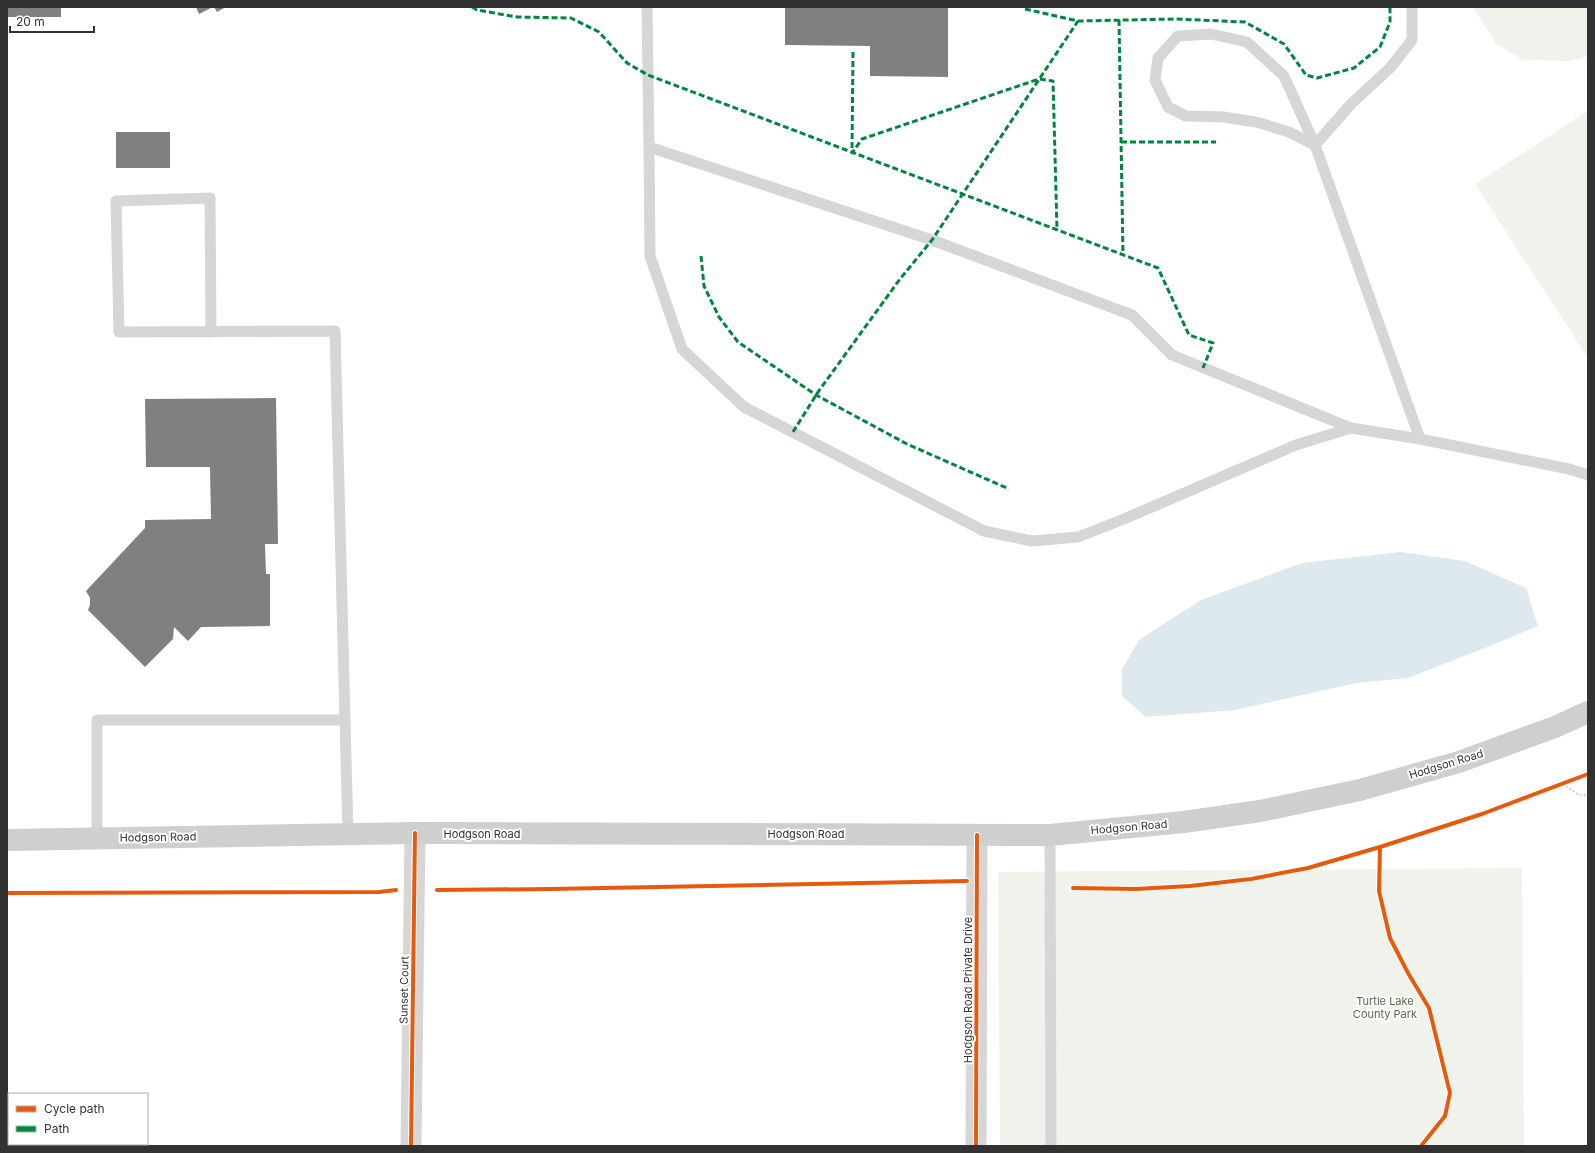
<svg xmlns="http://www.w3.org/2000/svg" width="1595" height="1153" viewBox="0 0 1595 1153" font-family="Inter,sans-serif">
  <rect width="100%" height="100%" fill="#fff"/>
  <path fill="#f0f2ec" d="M1473 7H1588V56L1570 61 1523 60 1496 44Z
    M1588 111V358L1475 184Z
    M1522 868 1524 1146H1000L998 872Z"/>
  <path fill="#dde9ef" d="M1401 552 1465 561 1526 588 1538 626 1490 646 1408 678 1357 683 1235 710 1146 717 1122 696V669L1139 640 1201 600 1302 563Z"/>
  <path fill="#808080" d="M7 7H61V17H7Z
    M196 7H213L199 14Z
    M214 7H226L217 12Z
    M785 7H948V77L870 76V46L785 45Z
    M116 132H170V168H116Z
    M276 398 278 544H265L266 574H270V626L201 627 188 641 174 627 173 639 145 667 88 610 90 605V598L86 591 145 528V520L211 519 210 467H146L145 399Z"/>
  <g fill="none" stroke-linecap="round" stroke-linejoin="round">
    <path stroke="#d3d3d3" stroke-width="2.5" stroke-dasharray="2 2" stroke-linecap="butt" d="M1563 784 1579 795H1588"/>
    <path stroke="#d6d6d6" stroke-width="11" d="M647 7 649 147
      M1315 145 1289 132 1256 122 1223 117 1186 116 1168 107 1155 80 1158 58 1178 36 1211 34 1247 42 1284 76 1315 145 1420 439
      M1315 145 1352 103 1390 68 1412 40V7
      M211 332 210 198 116 201 119 332 335 331 345 720
      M1351 428 1296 445 1124 519 1078 537 1032 541 984 531 744 407 682 349 650 256 649 147 932 240 1132 315 1172 355 1351 428 1420 439 1569 469 1588 475
      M1050 835 1051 1146
      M97 838V720H345L348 834"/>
    <path stroke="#d6d6d6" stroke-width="21" d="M411 1146 415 833
      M976 1146 977 835"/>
    <path stroke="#cfcfcf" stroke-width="22" d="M7 840 415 833 1050 835 1184 822 1260 811 1360 790 1459 762 1555 727 1588 712"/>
    <path stroke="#00873e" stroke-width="3" stroke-dasharray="6 3" stroke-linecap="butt" d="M472 7 477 10 517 17 571 18 599 32 627 63 648 75 1158 268 1189 335 1213 343 1203 368
      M1025 9 1078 21 1175 19 1245 22 1284 44 1306 75 1317 78 1354 68 1380 47 1390 22V7
      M1119 20 1123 255
      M853 52 852 153 862 139 1039 79 1053 81 1057 230
      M1121 142H1216
      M701 256 704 286 719 317 738 342 816 395 907 444 1009 489
      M793 432 818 392 900 279 932 240 1078 21"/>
    <defs>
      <path id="cycleway" d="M1380 847 1379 891 1390 938 1408 973 1429 1008 1450 1093 1445 1116 1421 1146
        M1073 888 1136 889 1190 886 1251 879 1308 868 1380 847 1482 814 1588 774
        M437 890 551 889 967 881
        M7 893 379 892 396 890
        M411 1146 415 833
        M976 1146 977 835"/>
    </defs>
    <use href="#cycleway" stroke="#fff" stroke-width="6"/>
    <use href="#cycleway" stroke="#e8590c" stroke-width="4"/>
  </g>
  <g text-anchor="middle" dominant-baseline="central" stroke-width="4" stroke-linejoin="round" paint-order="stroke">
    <g font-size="11" fill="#323232" stroke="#fff">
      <text transform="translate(1446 764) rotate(-17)">Hodgson Road</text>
      <text transform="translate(1129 827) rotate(-5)">Hodgson Road</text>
      <text x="482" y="834">Hodgson Road</text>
      <text x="806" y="834">Hodgson Road</text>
      <text transform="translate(158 837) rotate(-1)">Hodgson Road</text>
      <text transform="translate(404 990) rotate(-89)">Sunset Court</text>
      <text transform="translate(968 990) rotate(-90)">Hodgson Road Private Drive</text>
    </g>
    <g font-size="11" fill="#576944" stroke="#fff">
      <text x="1385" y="1001">Turtle Lake<tspan x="1385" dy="13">County Park</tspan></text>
    </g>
  </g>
  <rect width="1595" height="1153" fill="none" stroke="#323232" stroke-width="16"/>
  <rect x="8" y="1093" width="140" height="52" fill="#ffffff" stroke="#adadad"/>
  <rect x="16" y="1106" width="20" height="6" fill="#e8590c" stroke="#adadad"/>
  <text x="44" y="1113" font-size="12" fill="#323232">Cycle path</text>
  <rect x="16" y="1126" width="20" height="6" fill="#00873e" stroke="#adadad"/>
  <text x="44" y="1133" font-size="12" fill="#323232">Path</text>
  <path d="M10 26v6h84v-6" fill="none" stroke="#323232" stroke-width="2"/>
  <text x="16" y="26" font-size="12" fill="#323232" stroke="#ffffff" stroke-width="3" paint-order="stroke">20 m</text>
</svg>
